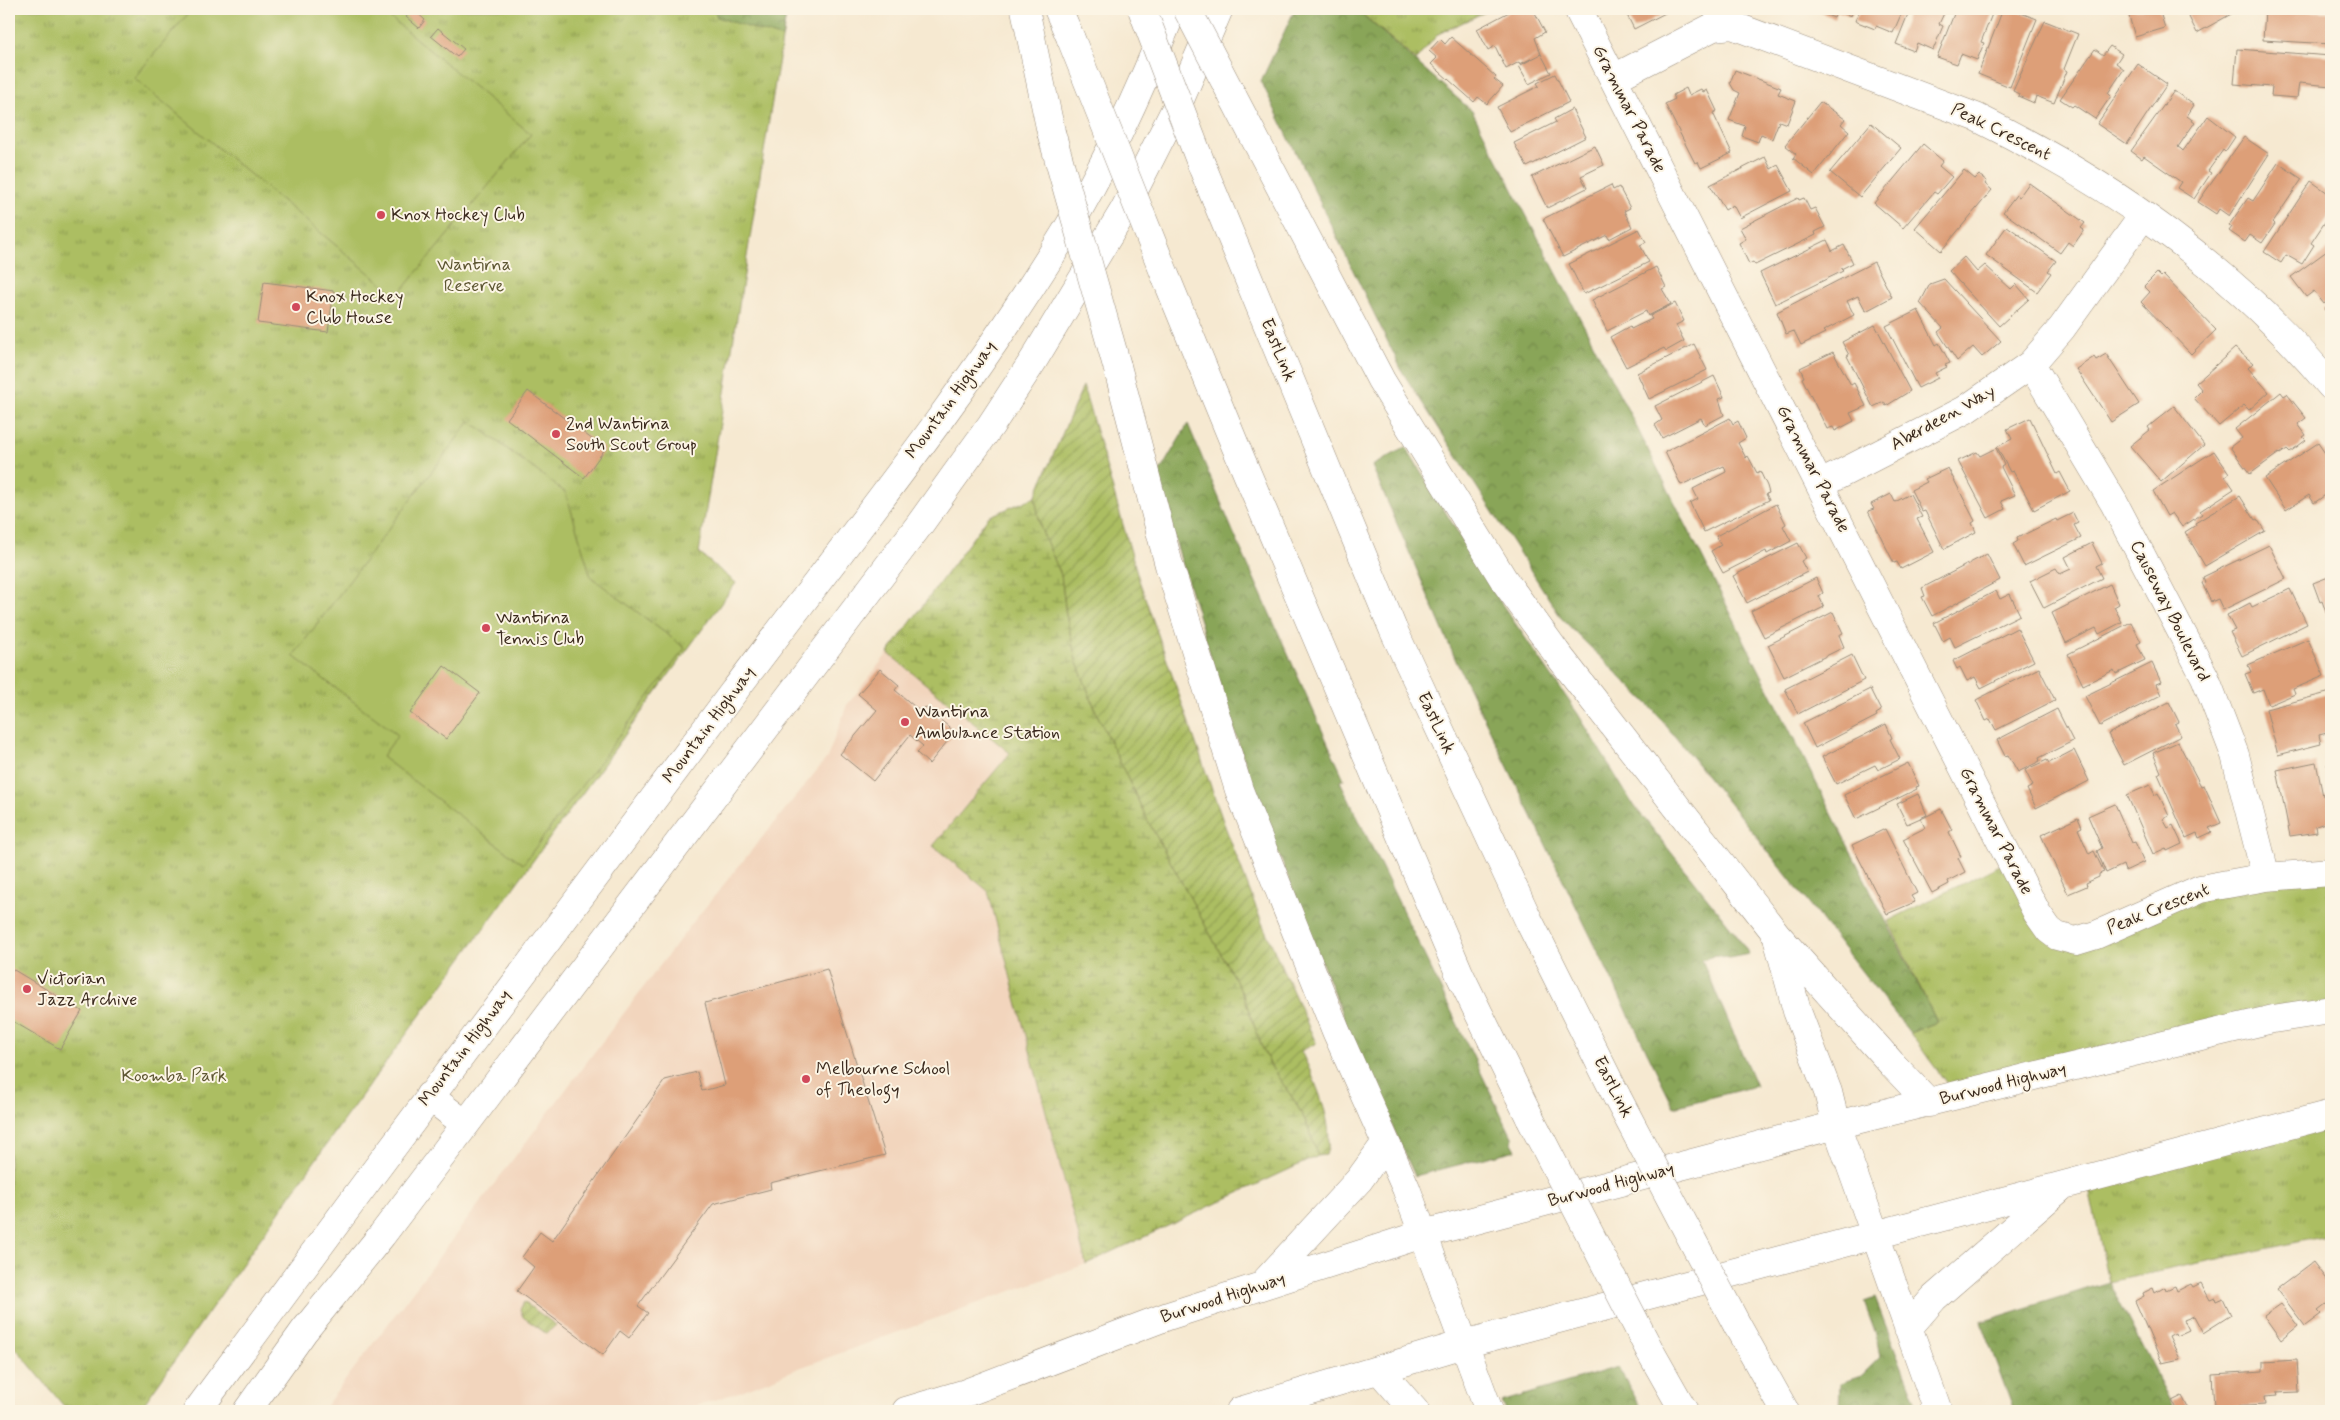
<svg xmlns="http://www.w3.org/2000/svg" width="2340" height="1420" viewBox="0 0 2340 1420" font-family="Mynerve,sans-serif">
  <defs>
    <pattern id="grass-tufts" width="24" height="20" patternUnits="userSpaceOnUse" patternTransform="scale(1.25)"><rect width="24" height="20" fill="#acbe62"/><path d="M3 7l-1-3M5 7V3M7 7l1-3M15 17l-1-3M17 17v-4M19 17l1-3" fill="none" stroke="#8d9b50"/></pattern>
    <pattern id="forest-crowns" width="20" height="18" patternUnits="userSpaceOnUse" patternTransform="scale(1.25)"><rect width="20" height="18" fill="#89a558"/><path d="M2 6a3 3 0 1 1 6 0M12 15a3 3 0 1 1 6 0" fill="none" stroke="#718748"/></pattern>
    <pattern id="wetland-marsh" width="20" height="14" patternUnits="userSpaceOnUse" patternTransform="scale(1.25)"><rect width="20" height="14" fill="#acbe62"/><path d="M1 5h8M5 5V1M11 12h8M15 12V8" fill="none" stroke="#8d9b50"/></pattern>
    <pattern id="garden-furrows" width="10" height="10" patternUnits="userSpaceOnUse" patternTransform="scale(1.25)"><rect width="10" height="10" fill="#acbe62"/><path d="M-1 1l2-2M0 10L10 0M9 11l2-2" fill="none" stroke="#8d9b50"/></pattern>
  </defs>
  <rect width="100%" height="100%" fill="#fcf5e5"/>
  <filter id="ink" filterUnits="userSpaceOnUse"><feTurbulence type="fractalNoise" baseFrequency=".02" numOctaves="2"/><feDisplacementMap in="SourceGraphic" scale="10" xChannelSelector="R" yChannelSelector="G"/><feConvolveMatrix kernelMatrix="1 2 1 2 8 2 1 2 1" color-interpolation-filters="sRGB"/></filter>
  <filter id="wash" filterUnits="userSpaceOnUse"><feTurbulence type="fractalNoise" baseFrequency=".0096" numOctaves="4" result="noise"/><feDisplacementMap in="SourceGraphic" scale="20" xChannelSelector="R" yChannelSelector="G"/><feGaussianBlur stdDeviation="1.12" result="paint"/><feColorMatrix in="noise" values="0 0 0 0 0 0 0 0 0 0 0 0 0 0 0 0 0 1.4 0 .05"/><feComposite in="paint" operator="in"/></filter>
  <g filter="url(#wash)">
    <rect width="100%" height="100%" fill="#f6e9d1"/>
    <path fill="#f2d5bd" d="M888 653 1010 753 934 846 988 891 1086 1264 799 1368 739 1392 679 1411H322L690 926 827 758 847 705Z"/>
    <path fill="url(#grass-tufts)" stroke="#747440" d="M9 9H787L699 553 736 583 343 1121 139 1411H68L9 1340Z
      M1356 9H1491L1438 34 1416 60Z
      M2010 860 2057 936 2190 893 2331 872V1014L1956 1096 1910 1033 1937 1022 1888 921Z
      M2331 1114V1235L2109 1282 2087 1179Z"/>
    <path fill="url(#forest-crowns)" stroke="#62683b" d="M714 9H787L782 38 717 17Z
      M1295 9H1356L1472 111 1631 416 1937 1022 1910 1033 1752 831 1650 706 1562 619 1403 373 1261 81Z
      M1188 424 1234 534 1344 779 1340 781 1513 1139 1511 1141 1516 1150 1415 1176 1344 1019 1261 809 1228 712 1156 478Z
      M1406 447 1497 597 1578 714 1632 803 1735 933 1749 954 1729 958 1716 955 1702 960 1756 1086 1674 1107 1457 663 1372 466Z
      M2109 1282 2175 1411H2014L1981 1322Z
      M1875 1298 1919 1411H1839L1840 1383 1861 1376 1880 1357 1876 1335 1864 1302Z
      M1618 1367 1643 1411H1505L1501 1402Z"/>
    <path fill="url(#wetland-marsh)" stroke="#747440" d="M1035 497 1041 529 1061 574 1066 615 1076 660 1098 716 1148 821 1243 994 1262 1047 1272 1068 1296 1103 1307 1124 1318 1156 1086 1264 988 891 933 846 1010 753 888 653 988 517Z"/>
    <path fill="url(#garden-furrows)" stroke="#747440" d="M1083 386 1139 580 1223 821 1262 923 1316 1043 1301 1051C1313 1077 1337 1126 1326 1155L1318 1156 1307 1124 1296 1103 1272 1068 1262 1047 1243 994 1148 821 1098 716 1076 660 1066 614 1061 575 1041 529 1035 497Z
      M524 1302 556 1325 547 1333 544 1332 523 1317 520 1309Z"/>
    <path fill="#acbe62" stroke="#747440" d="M192 9H380L531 134 397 296 134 78Z
      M470 421 566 493 591 577 685 648 523 864 382 757 398 735 293 656Z"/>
    <g id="blocks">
      <path fill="#dd9f78" d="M413 9 425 20 419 28 406 17Z
        M1508 9H1533L1545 32 1535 38 1541 54 1520 64 1519 62 1506 69 1495 46 1488 50 1477 29 1509 12Z
        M1624 9H1673L1634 29Z
        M1815 9H1854L1851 16 1837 11 1834 18 1814 10Z
        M1860 9H1901L1903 10 1893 33 1876 26 1875 29 1855 21Z
        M1910 9H1946L1939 24 1943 26 1933 50 1917 43 1914 51 1896 44Z
        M1956 9H1994L1981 42 1984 43 1977 60 1961 54 1957 64 1937 57Z
        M2003 9H2010L2037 19 2010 87 1978 74Z
        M2127 9H2159L2165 28 2135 37Z
        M2185 9H2230L2233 13 2197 33Z
        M2265 10 2331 12V44L2263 40Z
        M2045 21 2078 34 2064 69 2067 71 2054 103 2036 96 2034 103 2018 96 2019 94 2013 91Z
        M438 28 464 49 457 57 431 36Z
        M1451 37 1496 77 1494 79 1503 86 1487 104 1478 97 1474 102 1431 64 1437 58 1429 51 1440 39 1445 44Z
        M2110 46 2122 54 2116 63 2124 69 2108 93 2111 96 2095 119 2074 105 2072 107 2060 99 2095 49 2103 55Z
        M2237 49 2331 56V86L2299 83 2297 98 2271 96 2272 87 2234 84Z
        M1541 54 1551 73 1529 84 1519 66Z
        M2138 64 2167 84 2127 144 2097 124Z
        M1735 70 1781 88 1778 94 1796 101 1787 124 1779 121 1772 139 1761 134 1758 142 1742 136 1745 126 1729 120 1740 93 1734 90 1730 83Z
        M1555 74 1569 102 1510 132 1497 107 1539 86 1537 83Z
        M1686 88 1689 95 1701 89 1703 92 1707 90 1717 111 1713 113 1732 153 1701 168 1698 162 1695 163 1665 104 1675 99 1673 95Z
        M2174 91 2194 105 2187 116 2195 122 2178 147 2181 149 2183 151 2208 116 2235 137 2225 152 2223 150 2208 171 2211 173 2194 199 2177 188 2181 182 2144 156 2142 159 2131 151Z
        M1820 102 1845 119 1841 124 1849 131 1814 175 1793 158 1796 154 1785 145Z
        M1572 109 1586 137 1527 167 1514 143 1556 122 1554 119Z
        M1871 123 1901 148 1860 197 1830 172Z
        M2244 137 2269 154 2229 216 2219 209 2216 214 2198 202Z
        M1923 144 1943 161 1939 166 1952 177 1937 194 1934 192 1903 228 1874 203Z
        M1595 146 1604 165 1581 176 1587 188 1547 208 1532 177Z
        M1765 157 1771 169 1778 165 1792 191 1740 218 1733 205 1725 210 1710 185Z
        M2278 163 2302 179 2273 222 2275 224 2262 243 2250 235 2245 242 2229 231 2232 227 2229 225 2248 198 2253 201Z
        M1964 170 1975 179 1979 175 1987 181 1985 184 1992 190 1941 251 1915 228Z
        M2311 181 2331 195V213L2311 243 2314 245 2302 264 2286 255 2281 263 2264 252Z
        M2029 183 2085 223 2081 228 2084 230 2073 246 2068 242 2060 253 2003 212 2016 195 2019 197Z
        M1611 185 1613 190 1619 187 1630 208 1624 211 1632 227 1609 239 1607 235 1563 257 1543 219Z
        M1798 198 1799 200 1804 198 1810 210 1815 208 1825 227 1815 232 1816 235 1755 265 1753 262 1749 264 1739 243 1746 239 1740 228Z
        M2007 226 2056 261 2048 271 2051 273 2037 292 1986 255Z
        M1639 229 1646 242 1640 245 1649 262 1584 294 1569 264Z
        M1827 240 1832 251 1844 245 1853 263 1841 269 1843 271 1775 304 1760 273Z
        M2331 248V298L2324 304 2314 291 2306 297 2291 277Z
        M1964 257 1977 272 1985 265 2011 289 2016 284 2029 299 1999 326 1949 271Z
        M1874 262 1892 297 1866 311 1858 296 1847 301 1854 315 1823 331 1825 333 1801 345 1794 331 1786 334 1777 312Z
        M1656 267 1666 287 1662 289 1671 304 1648 316 1646 311 1607 331 1592 300Z
        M2157 273 2161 277 2163 275 2216 330 2191 354 2141 302 2150 292 2144 286Z
        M1944 279 2001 341 1982 357 1973 347 1957 361 1938 332 1943 328 1920 303 1930 284Z
        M264 282 334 291 328 332 258 323Z
        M1675 303 1684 321 1676 325 1684 341 1666 351 1664 348 1626 367 1610 337 1630 326 1631 329 1652 319 1650 316Z
        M2331 303V318L2324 309Z
        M1918 310 1936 345 1939 343 1950 363 1945 365 1947 367 1935 373 1938 378 1918 388 1886 326Z
        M1875 325 1910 391 1886 406 1884 402 1873 407 1847 356 1849 355 1842 342Z
        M1694 344 1707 370 1649 399 1637 373Z
        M2235 348 2253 363 2248 368 2269 392 2249 410 2244 405 2219 426 2194 398 2202 390 2196 383Z
        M1833 352 1851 385 1854 383 1866 406 1850 413 1854 421 1835 431 1833 427 1827 429 1802 378 1804 377 1800 368Z
        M2106 354 2139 404 2111 422 2076 369 2094 357 2096 360Z
        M1714 376 1724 397 1719 399 1724 415 1705 425 1701 418 1662 438 1655 425 1662 420 1655 406Z
        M528 391 605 449 584 478 507 419Z
        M2281 392 2284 396 2287 394 2306 418 2298 424 2306 435 2303 437 2306 440 2290 452 2287 449 2280 454 2279 453 2250 474 2230 447 2242 438 2235 429Z
        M2174 406 2204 445 2161 482 2130 446 2150 430 2148 427Z
        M1730 418 1733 424 1738 421 1746 438 1738 443 1746 458 1748 456 1757 473 1760 471 1767 486 1769 493 1766 494 1769 500 1704 532 1690 503 1698 499 1693 489 1726 472 1725 468 1724 466 1681 485 1665 452Z
        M2030 418 2057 474 2060 472 2070 491 2034 510 2013 471 2010 472 1997 447 2012 439 2007 429Z
        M2318 443 2331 462V466L2325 470 2331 480 2329 482 2331 491 2314 503 2309 495 2286 510 2265 478Z
        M1996 448 2004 465 2001 467 2015 495 2001 501 2005 509 1988 518 1958 461 1977 452 1980 456Z
        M2214 451 2229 473 2225 476 2234 489 2200 511 2202 514 2182 527 2172 513 2167 516 2153 491Z
        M1948 468 1975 521 1972 523 1976 532 1944 549 1925 511 1922 512 1911 490 1927 482 1925 479Z
        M1891 494 1895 502 1910 494 1922 517 1917 519 1934 552 1901 569 1897 562 1894 563 1868 511 1874 509 1871 504Z
        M2240 496 2255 520 2257 519 2265 531 2205 566 2185 532 2196 525 2195 523Z
        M1776 504 1786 524 1783 526 1791 541 1767 554 1766 551 1723 573 1711 551 1721 545 1716 536Z
        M2073 513 2078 523 2074 525 2081 538 2024 566 2013 544 2018 541 2017 538 2056 519 2057 521Z
        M1798 543 1806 558 1801 561 1807 572 1747 603 1733 576Z
        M2092 543 2102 563 2096 566 2102 578 2044 608 2030 581 2056 568 2060 574 2071 569 2065 557Z
        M2269 545 2286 579 2223 610 2218 599 2211 602 2202 583 2205 582 2203 577Z
        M1987 554 2000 580 1932 616 1922 597 1925 596 1922 588Z
        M2331 576V613L2327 615 2322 601 2320 602 2313 583Z
        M1816 578 1823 593 1819 596 1824 607 1764 637 1751 611Z
        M2110 584 2119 604 2114 607 2122 622 2099 634 2096 628 2066 643 2052 613Z
        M2290 589 2307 624 2242 656 2230 632 2235 630 2227 615 2250 603 2252 607Z
        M1996 591 2000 599 2010 594 2020 615 1955 647 1950 637 1943 641 1934 623Z
        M1833 612 1843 633 1839 635 1844 647 1784 677 1768 645Z
        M2131 622 2141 642 2137 644 2145 660 2116 674 2114 670 2083 685 2068 654Z
        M2017 628 2034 661 1981 688 1975 677 1967 681 1960 667 1957 669 1953 661Z
        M2308 639 2324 676 2293 689 2295 694 2269 705 2263 689 2253 693 2245 674 2251 672 2248 665Z
        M1852 655 1864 680 1798 714 1785 689Z
        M2152 663 2161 682 2156 684 2161 695 2100 726 2085 696Z
        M444 666 480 693 446 739 410 713Z
        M2039 668 2055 700 1996 730 1990 719 1986 721 1976 700Z
        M880 669 899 685 895 690 921 712 925 707 955 732 929 764 917 753 923 746 910 735 873 781 840 754 877 710 858 694Z
        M1870 689 1881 711 1876 714 1877 716 1815 748 1803 723Z
        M2331 692V732L2319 735 2321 744 2278 755 2266 709Z
        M2169 702 2179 722 2175 724 2181 736 2124 765 2108 734Z
        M2057 709 2073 741 2039 758 2040 761 2018 772 2008 755 2005 756 1997 740Z
        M1886 724 1892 738 1890 739 1900 759 1878 770 1875 765 1836 784 1822 757Z
        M2178 742 2201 786 2204 785 2221 823 2209 828 2212 832 2199 838 2197 833 2186 838 2158 774 2161 772 2153 753Z
        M2074 750 2089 781 2036 808 2027 789 2033 786 2025 770 2047 760 2049 763Z
        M2316 762 2323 796 2327 795 2331 821 2316 826 2317 832 2290 836 2277 770Z
        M1908 763 1919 786 1916 787 1917 789 1856 819 1844 795Z
        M2327 764H2331V780H2330Z
        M2150 785 2155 795 2158 793 2169 816 2163 819 2168 828 2173 825 2182 844 2167 851 2166 848 2153 854 2127 795Z
        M1918 794 1927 815 1907 824 1897 804Z
        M2115 804 2132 843 2135 842 2144 862 2125 871 2123 865 2106 873 2097 851 2102 848 2088 816Z
        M1941 809 1952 830 1949 832 1961 857 1958 858 1965 872 1948 881 1949 884 1932 893 1903 839 1925 828 1921 819Z
        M2078 818 2082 827 2078 829 2089 854 2094 851 2104 872 2099 874V877L2086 883 2087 886 2068 894 2041 835Z
        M1885 829 1917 893 1911 896 1915 902 1887 914 1852 845Z
        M9 967 82 1011 60 1049 9 1019Z
        M827 969 885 1155 770 1183 771 1189 713 1204 638 1306 648 1313 629 1338 620 1331 603 1355 517 1291 534 1267 522 1257 540 1232 552 1241 665 1080 697 1072 702 1091 725 1085 705 1003Z
        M2313 1262 2331 1286V1301L2318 1311 2321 1314 2305 1326 2277 1289Z
        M2201 1283 2210 1300 2215 1298 2216 1301 2223 1298 2231 1315 2203 1333 2194 1316 2184 1320 2189 1330 2176 1336 2175 1333 2169 1336 2180 1359 2162 1363 2135 1301 2144 1296 2143 1293 2153 1288 2155 1293 2165 1287 2166 1290 2175 1286 2177 1291 2191 1284 2193 1287Z
        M2281 1304 2298 1326 2281 1340 2264 1316Z
        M2297 1360 2299 1392 2276 1393 2277 1396 2264 1397 2265 1405 2214 1408 2212 1374 2263 1371V1362Z
        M2182 1396 2189 1410 2177 1411 2172 1401Z"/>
    </g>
  </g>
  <g filter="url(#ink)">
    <use href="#blocks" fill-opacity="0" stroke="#988a78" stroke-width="1"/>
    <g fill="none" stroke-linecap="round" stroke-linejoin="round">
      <defs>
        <path id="street" d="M1578 9 2037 913 2049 930 2057 936 2076 941 2096 935 2200 889 2266 877 2331 872
          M1614 78 1713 27 1732 25 1976 117C2112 184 2234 269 2331 386
          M2031 364 2114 503 2205 677 2235 755 2266 877
          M1821 484 1965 410 2031 364 2062 328 2143 216"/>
        <path id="primary" d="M429 1096 465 1124
          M197 1411C374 1171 553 932 732 694 845 544 967 394 1065 233 1108 162 1142 86 1173 9
          M247 1411 304 1331 382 1235 770 722 920 524 991 425 1033 361 1124 210 1179 102 1219 9"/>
        <path id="highway" d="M1025 9 1051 132
          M1058 9 1071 39
          M1232 95 1381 380 1504 580 1556 652 1777 935 1892 1064 1929 1103
          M1202 166 1393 629 1529 921 1617 1097
          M1167 280 1235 445 1460 975 1530 1118
          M1117 366 1169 565 1239 790 1336 1031 1406 1188 1489 1411
          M1778 941 1797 1011 1828 1092 1836 1125 1938 1411
          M1263 1284 1359 1180 1385 1144
          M1737 1325 1785 1411
          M1908 1328 1934 1298 2059 1189
          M1650 1351 1684 1411
          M1380 1371 1415 1411
          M906 1411 963 1394 1168 1316 1423 1234 1836 1125 2046 1073 2273 1019 2331 1010
          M1240 1411 1464 1344 2331 1114"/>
      </defs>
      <use href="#street" stroke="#988a78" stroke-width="29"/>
      <use href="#primary" stroke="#988a78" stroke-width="29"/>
      <use href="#highway" stroke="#988a78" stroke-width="29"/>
      <use href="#street" stroke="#fff" stroke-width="28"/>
      <use href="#primary" stroke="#fff" stroke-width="28"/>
      <use href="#highway" stroke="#fff" stroke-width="28"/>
      <defs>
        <path id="highway-bridge" d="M1142 9 1202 166
          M1187 9 1232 95
          M1071 39 1167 280
          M1051 132 1117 366
          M1617 1097 1737 1325
          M1530 1118 1650 1351"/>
      </defs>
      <use href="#highway-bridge" stroke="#988a78" stroke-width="29" stroke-linecap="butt"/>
      <use href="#highway-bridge" stroke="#fff" stroke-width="28"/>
    </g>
  </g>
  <g fill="#d1495b" stroke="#fcf5e5" stroke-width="2">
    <circle cx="381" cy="215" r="5"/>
    <circle cx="296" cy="307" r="5"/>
    <circle cx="556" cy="434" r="5"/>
    <circle cx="486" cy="628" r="5"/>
    <circle cx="905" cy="722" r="5"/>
    <circle cx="27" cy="989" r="5"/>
    <circle cx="806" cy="1079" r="5"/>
  </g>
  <g text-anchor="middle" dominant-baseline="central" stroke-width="4" stroke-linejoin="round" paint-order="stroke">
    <g font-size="18" fill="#3b2a1e" stroke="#fcf5e5">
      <text transform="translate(1629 109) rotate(63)">Grammar Parade</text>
      <text transform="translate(2001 132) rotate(26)">Peak Crescent</text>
      <text transform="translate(1278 350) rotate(68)">EastLink</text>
      <text transform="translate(951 400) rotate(-54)">Mountain Highway</text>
      <text transform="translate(1943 418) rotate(-29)">Aberdeen Way</text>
      <text transform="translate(1813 469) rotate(63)">Grammar Parade</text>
      <text transform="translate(2170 611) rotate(63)">Causeway Boulevard</text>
      <text transform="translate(1436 723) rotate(65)">EastLink</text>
      <text transform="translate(709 725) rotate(-53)">Mountain Highway</text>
      <text transform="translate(1996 831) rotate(63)">Grammar Parade</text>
      <text transform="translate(2158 909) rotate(-22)">Peak Crescent</text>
      <text transform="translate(465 1048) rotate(-53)">Mountain Highway</text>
      <text transform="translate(2003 1084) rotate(-14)">Burwood Highway</text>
      <text transform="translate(1613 1087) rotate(63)">EastLink</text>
      <text transform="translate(1611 1185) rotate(-15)">Burwood Highway</text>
      <text transform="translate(1223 1298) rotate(-18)">Burwood Highway</text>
    </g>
    <g font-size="18" fill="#3b2a1e" stroke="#fcf5e5" text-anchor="start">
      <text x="391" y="215">Knox Hockey Club</text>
      <text x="306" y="297">Knox Hockey<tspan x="306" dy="21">Club House</tspan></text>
      <text x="566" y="424">2nd Wantirna<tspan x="566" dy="21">South Scout Group</tspan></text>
      <text x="496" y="618">Wantirna<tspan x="496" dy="21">Tennis Club</tspan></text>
      <text x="915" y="712">Wantirna<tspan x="915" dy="21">Ambulance Station</tspan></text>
      <text x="37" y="979">Victorian<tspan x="37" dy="21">Jazz Archive</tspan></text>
      <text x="816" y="1069">Melbourne School<tspan x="816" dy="21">of Theology</tspan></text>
    </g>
    <g font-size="18" fill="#5d5632" stroke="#fcf5e5">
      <text x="474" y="265">Wantirna<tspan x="474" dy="21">Reserve</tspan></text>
      <text x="174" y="1076">Koomba Park</text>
    </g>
  </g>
  <rect width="2340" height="1420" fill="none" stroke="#fcf5e5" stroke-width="30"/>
</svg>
